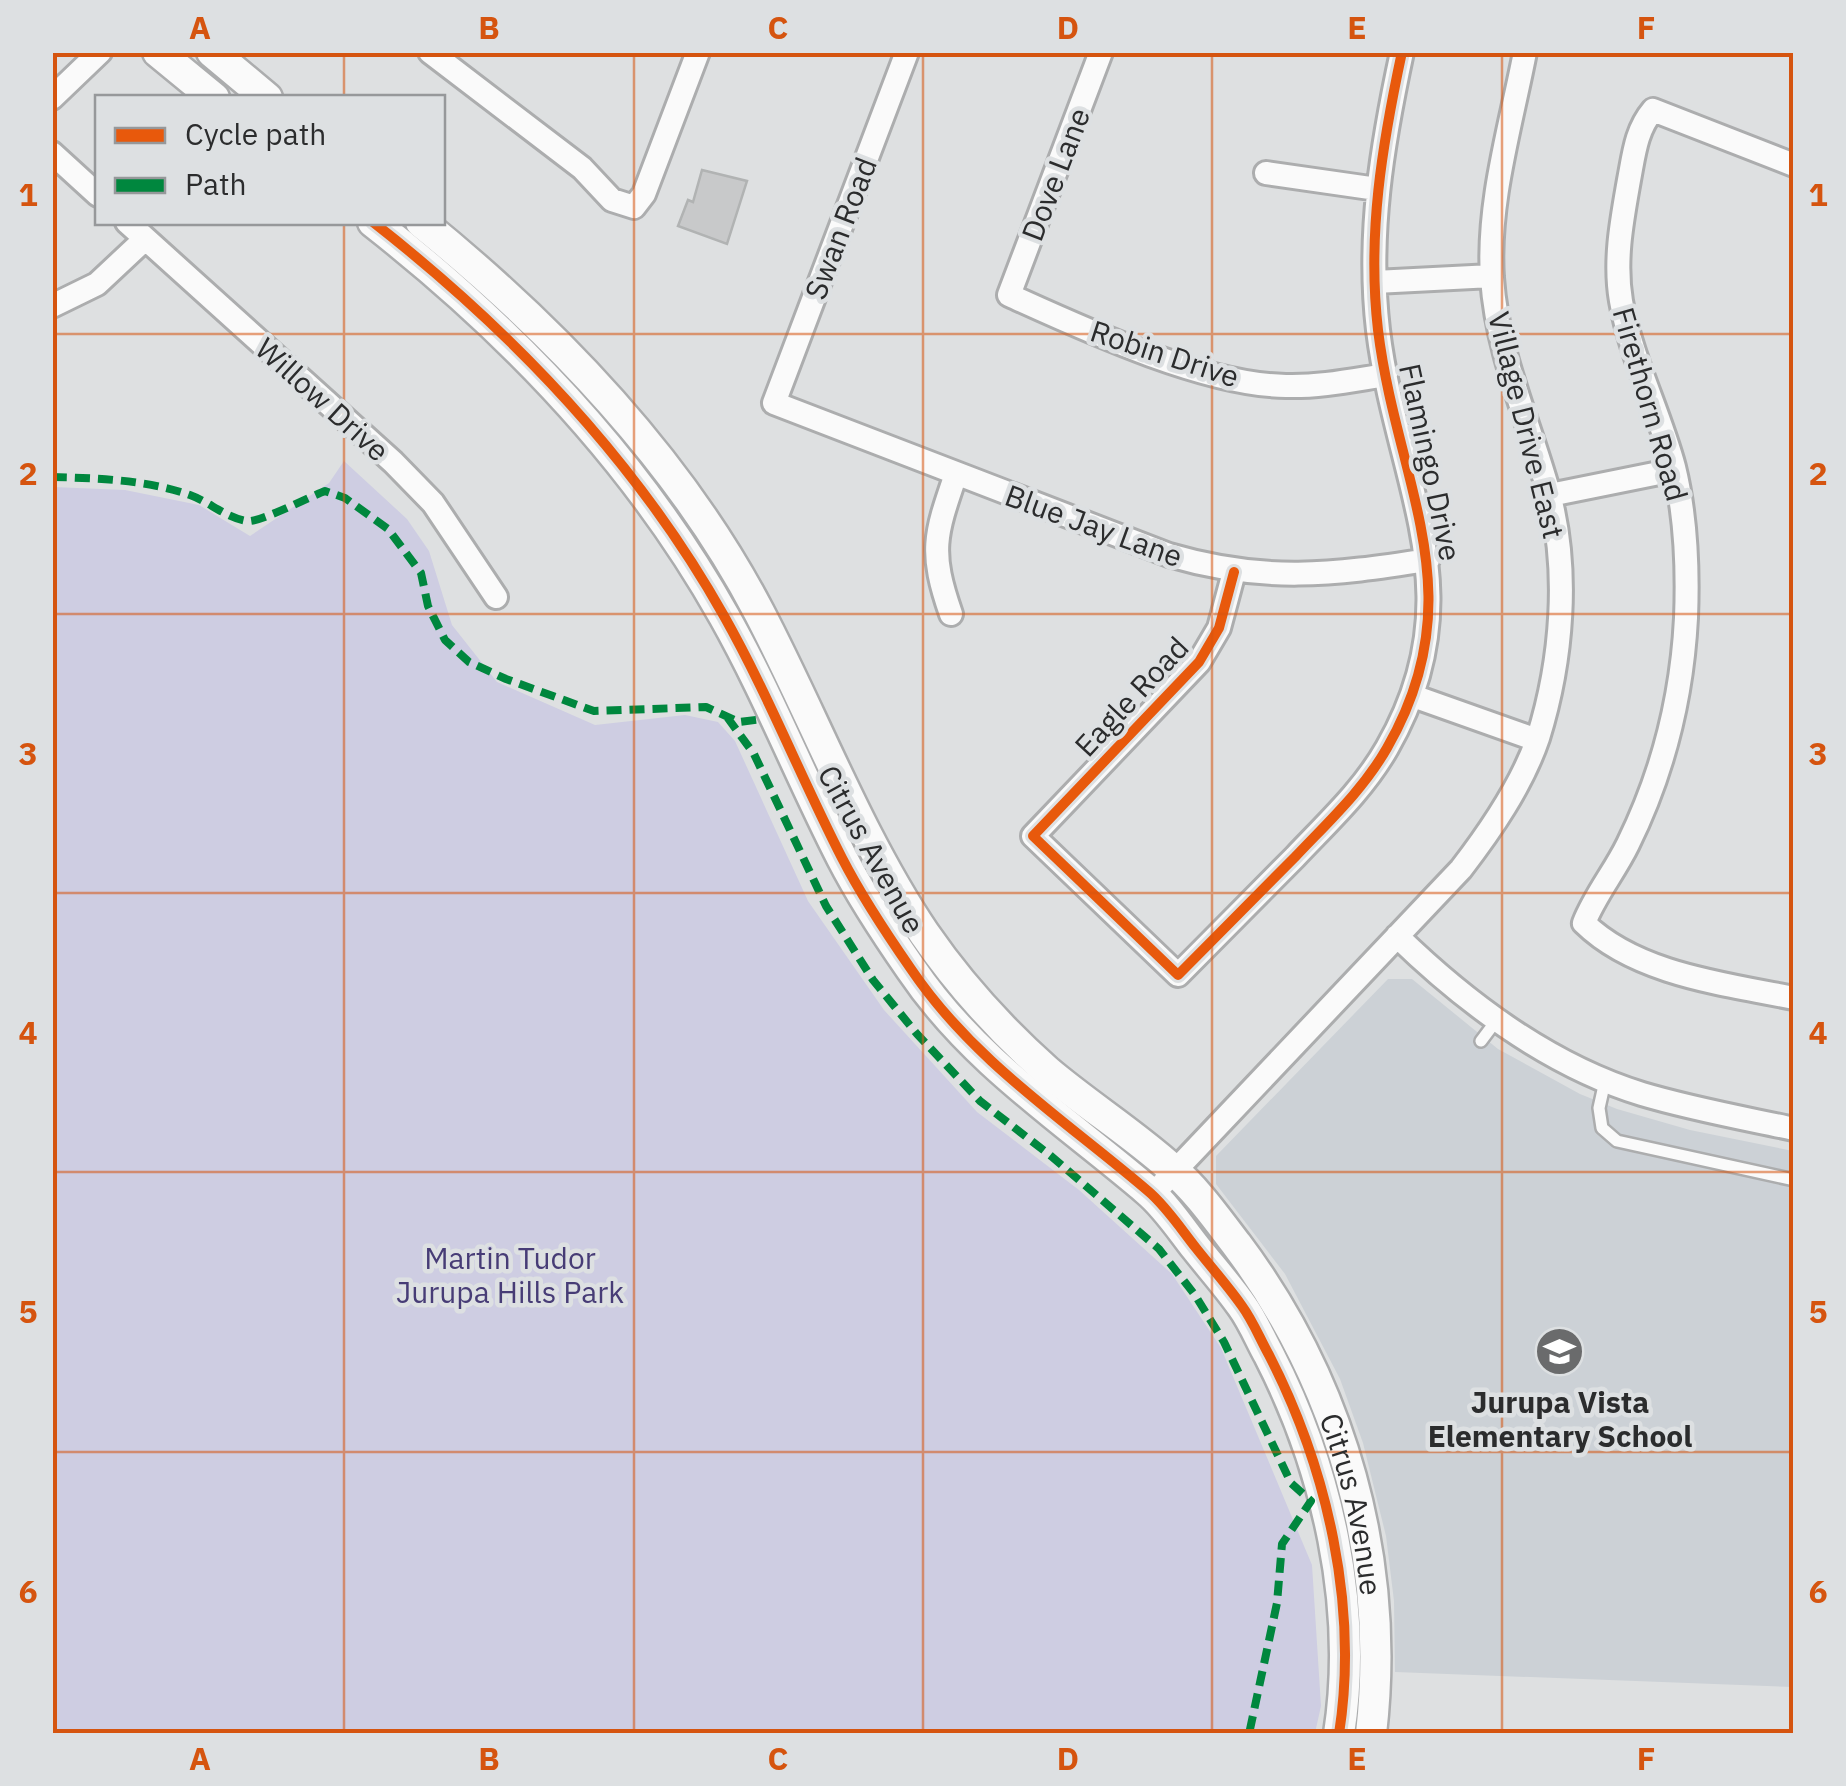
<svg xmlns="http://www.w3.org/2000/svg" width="1846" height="1786" viewBox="0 0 1846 1786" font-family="'IBM Plex Sans',sans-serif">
  <rect width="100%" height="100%" fill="#dee0e1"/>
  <path fill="#ccd1d6" d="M1388 979H1412L1498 1049 1580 1094 1617 1109 1690 1130 1793 1151V1687L1395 1672 1394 1601 1386 1536 1363 1443 1340 1379 1285 1274 1216 1184V1156Z"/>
  <path fill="#cecde2" d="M344 461 407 519 429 551 452 625 497 682 595 725 685 715 718 722 735 741 808 901 884 1010 977 1112 1079 1190 1172 1274 1221 1348 1312 1565 1321 1706 1315 1733H53V487L125 490 199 505 250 536 329 483Z"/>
  <path fill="#c8c9ca" stroke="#b1b3b3" stroke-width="2.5" d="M702 170 747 181 727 244 678 226 688 200 693 202Z"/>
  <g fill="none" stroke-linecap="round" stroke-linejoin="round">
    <defs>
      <path id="lane" d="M1481 1041 1496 1021
        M1605 1081 1599 1108 1602 1128 1617 1141 1794 1180"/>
      <path id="street" d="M430 52 582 168 612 200 634 207 644 194 698 52
        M907 52 774 403 1169 555C1265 583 1331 575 1428 560
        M1101 52 1009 295C1084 329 1204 385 1286 386 1320 387 1353 380 1386 375
        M52 98 100 52
        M52 153 98 195
        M1794 165 1653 110C1636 130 1634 154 1629 180 1622 220 1614 260 1621 301 1631 358 1659 411 1674 467 1686 516 1688 567 1686 618 1682 696 1663 773 1628 844 1615 871 1595 895 1584 923 1636 974 1724 984 1794 998
        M1266 173 1377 189
        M127 222 393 462 433 503 496 597
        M1375 282 1492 276
        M52 306 97 284 145 239
        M1550 495 1674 470
        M1234 572 1219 628 1199 662 1033 836 1178 975C1217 936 1256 896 1295 857 1328 822 1363 790 1387 748 1476 594 1397 485 1378 330 1367 235 1382 145 1402 52
        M951 614C929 551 935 535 956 474
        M1413 696 1537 740
        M1397 936C1467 1004 1548 1065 1642 1094 1692 1109 1743 1118 1794 1129
        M1153 1194 1461 869C1491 830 1522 785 1538 738 1562 661 1570 569 1548 490 1528 419 1497 353 1492 278 1487 203 1511 125 1525 52"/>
      <g id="secondary">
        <path d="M158 52 214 98"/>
        <path d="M212 52 267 98"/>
        <path d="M373 222C512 331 637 461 724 616 768 694 801 778 842 858 862 897 886 933 911 969 973 1061 1065 1120 1148 1191 1166 1206 1181 1229 1196 1248 1211 1267 1228 1286 1242 1306 1253 1321 1260 1339 1269 1355 1327 1468 1359 1606 1339 1734"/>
        <path id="s1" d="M421 222C554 330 679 459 759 612 814 717 858 835 924 933 959 984 1001 1030 1047 1071 1087 1105 1132 1133 1171 1168 1196 1189 1217 1219 1237 1245 1342 1385 1391 1560 1371 1734"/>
      </g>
    </defs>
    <use href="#lane" stroke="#acadae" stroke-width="16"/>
    <use href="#street" stroke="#acadae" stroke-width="28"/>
    <use href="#secondary" stroke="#acadae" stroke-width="35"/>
    <use href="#lane" stroke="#fafafa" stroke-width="11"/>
    <use href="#street" stroke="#fafafa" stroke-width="22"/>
    <use href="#secondary" stroke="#fafafa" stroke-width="30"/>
    <path stroke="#00873e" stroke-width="8" stroke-dasharray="15 8" stroke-linecap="butt" d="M52 477C97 478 148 480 190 495 209 502 227 518 247 521 259 523 309 497 325 491L345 498 388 529 421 573 428 606 445 640 469 662 506 679 594 711 706 707 739 722 763 719
      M727 717 754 754 826 906 873 980 917 1034 980 1101 1051 1156 1159 1249 1195 1295 1224 1342 1291 1483 1311 1501 1282 1544 1277 1603 1249 1734"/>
    <defs>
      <path id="cycleway" d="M373 222C512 331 637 461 724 616 768 694 801 778 842 858 862 897 886 933 911 969 973 1061 1065 1120 1148 1191 1166 1206 1181 1229 1196 1248 1211 1267 1228 1286 1242 1306 1253 1321 1260 1339 1269 1355 1327 1468 1359 1606 1339 1734
        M1234 572 1219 628 1199 662 1033 836 1178 975C1217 936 1256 896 1295 857 1328 822 1363 790 1387 748 1476 594 1397 485 1378 330 1367 235 1382 145 1402 52"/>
    </defs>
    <use href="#cycleway" stroke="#dde0e2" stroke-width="16"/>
    <use href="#cycleway" stroke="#e8590c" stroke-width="10"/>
  </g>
  <path fill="none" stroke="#d5540f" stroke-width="2.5" stroke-opacity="0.55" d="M344 52V98M634 52V1734M923 52V1734M1212 52V1734M1502 52V1734M344 222V1734M52 334H1794M52 614H1794M52 893H1794M52 1172H1794M52 1452H1794"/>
  <defs>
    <symbol id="school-disc" viewBox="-11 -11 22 22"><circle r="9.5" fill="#6a6b6c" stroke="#dde0e2"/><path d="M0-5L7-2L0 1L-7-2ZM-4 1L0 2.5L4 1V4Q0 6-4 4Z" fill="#fff"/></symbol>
  </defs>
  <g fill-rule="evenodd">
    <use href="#school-disc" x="1532" y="1324" width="55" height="55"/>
  </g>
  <g text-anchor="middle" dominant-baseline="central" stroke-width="9" stroke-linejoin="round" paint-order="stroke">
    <g font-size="30" fill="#2b2c2d" stroke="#dde0e2">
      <text transform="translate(1055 174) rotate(-69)">Dove Lane</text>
      <text transform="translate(840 228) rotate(-69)">Swan Road</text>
      <text transform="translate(1165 353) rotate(18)">Robin Drive</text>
      <text transform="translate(323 399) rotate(42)">Willow Drive</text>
      <text transform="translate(1651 404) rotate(74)">Firethorn Road</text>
      <text transform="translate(1527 425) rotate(76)">Village Drive East</text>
      <text transform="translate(1431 462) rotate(78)">Flamingo Drive</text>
      <text transform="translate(1094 525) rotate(20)">Blue Jay Lane</text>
      <text transform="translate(1131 696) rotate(-47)">Eagle Road</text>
      <text transform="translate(872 849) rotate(61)">Citrus Avenue</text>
      <text stroke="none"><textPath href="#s1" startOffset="1612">Citrus Avenue</textPath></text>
    </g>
    <g font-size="30" fill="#473c76" stroke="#dde0e2">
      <text x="510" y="1257">Martin Tudor<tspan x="510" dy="34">Jurupa Hills Park</tspan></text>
    </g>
    <g font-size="30" font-weight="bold" fill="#2b2c2d" stroke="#dde0e2">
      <text x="1560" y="1401">Jurupa Vista<tspan x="1560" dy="34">Elementary School</tspan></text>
    </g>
  </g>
  <rect width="1846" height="1786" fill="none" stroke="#dde0e2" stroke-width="110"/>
  <rect x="95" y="95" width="350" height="130" fill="#dde0e2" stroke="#96989a" stroke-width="2.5"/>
  <rect x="115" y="128" width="50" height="15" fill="#e8590c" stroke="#96989a" stroke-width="2.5"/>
  <text x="185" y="145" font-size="30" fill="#2b2c2d">Cycle path</text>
  <rect x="115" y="178" width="50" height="15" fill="#00873e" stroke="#96989a" stroke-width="2.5"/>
  <text x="185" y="195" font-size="30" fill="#2b2c2d">Path</text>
  <rect x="55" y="55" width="1736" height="1676" fill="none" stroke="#d5540f" stroke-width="4"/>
  <g font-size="32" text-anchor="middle" font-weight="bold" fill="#d5540f">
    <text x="200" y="39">A</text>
    <text x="489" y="39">B</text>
    <text x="778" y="39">C</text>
    <text x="1068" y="39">D</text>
    <text x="1357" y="39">E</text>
    <text x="1646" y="39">F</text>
    <text x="28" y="206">1</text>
    <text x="1818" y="206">1</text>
    <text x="28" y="485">2</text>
    <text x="1818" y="485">2</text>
    <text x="28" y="765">3</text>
    <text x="1818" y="765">3</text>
    <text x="28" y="1044">4</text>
    <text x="1818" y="1044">4</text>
    <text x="28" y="1323">5</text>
    <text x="1818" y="1323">5</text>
    <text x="28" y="1603">6</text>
    <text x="1818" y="1603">6</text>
    <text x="200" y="1770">A</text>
    <text x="489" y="1770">B</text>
    <text x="778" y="1770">C</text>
    <text x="1068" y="1770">D</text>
    <text x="1357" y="1770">E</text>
    <text x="1646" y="1770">F</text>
  </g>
</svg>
